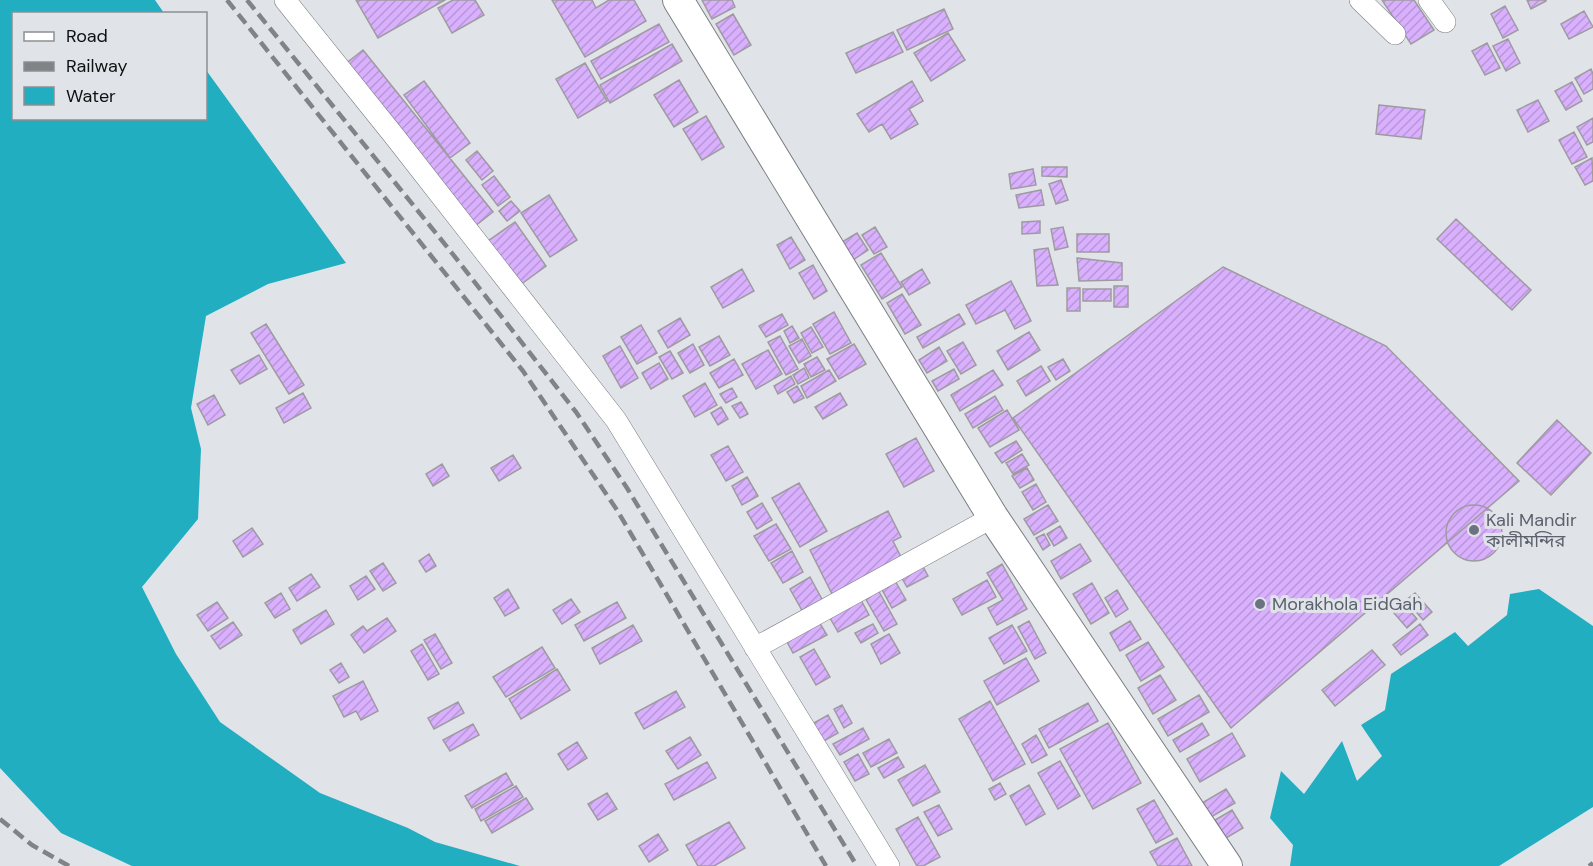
<svg xmlns="http://www.w3.org/2000/svg" width="1593" height="866" viewBox="0 0 1593 866" font-family="'DM Sans','Noto Sans Bengali',sans-serif">
  <defs>
    <pattern id="building-hatch" width="6" height="6" patternUnits="userSpaceOnUse" patternTransform="scale(1.5)"><rect width="6" height="6" fill="#d9b0fd"/><path d="M-1 1l2-2M0 6l6-6M5 7l2-2" fill="none" stroke="#b996d8"/></pattern>
  </defs>
  <rect width="100%" height="100%" fill="#e0e4e8"/>
  <path fill="#21aec1" d="M0 0H155L164 13 14 14V118H206V70L346 263 268 284 206 316 191 408 201 449 198 519 142 587 176 654 220 722 320 793 408 828 435 842 520 866H132L61 833 0 768Z
    M1539 589 1593 626V807L1499 866H1290L1293 845 1270 818 1281 771 1304 794 1342 741 1357 781 1382 756 1361 725 1385 710 1391 674 1455 632 1468 646 1507 615 1510 594Z"/>
  <path fill="url(#building-hatch)" stroke="#9e9ba0" stroke-width="1.5" d="M356 0H445L378 38Z
    M453 0H475L484 15 452 33 438 8Z
    M552 0H592L596 8 609 0H634L646 21 585 57Z
    M702 0H732L735 7 712 19Z
    M1382 0H1414L1434 30 1411 44Z
    M1527 0H1546V1L1531 9Z
    M1505 6 1518 30 1503 38 1491 14Z
    M944 9 953 29 907 50 897 30Z
    M1584 11 1593 27 1569 39 1561 24Z
    M733 14 751 45 734 55 716 24Z
    M659 24 669 42 601 79 591 61Z
    M893 32 903 52 856 73 846 53Z
    M948 33 965 60 931 81 914 53Z
    M1508 39 1520 63 1506 71 1493 46Z
    M1487 43 1500 68 1485 75 1472 51Z
    M672 44 682 61 610 103 600 85Z
    M363 50 493 212 470 230 340 68Z
    M585 63 607 101 578 118 556 79Z
    M1591 69 1593 74V89L1584 94 1575 78Z
    M679 80 698 112 674 127 654 95Z
    M424 81 470 143 450 158 404 95Z
    M912 81 923 101 909 109 918 124 891 139 882 124 869 132 857 114Z
    M1572 82 1582 101 1566 110 1555 91Z
    M1538 100 1549 121 1528 132 1517 110Z
    M1379 105 1425 110 1421 139 1376 134Z
    M706 116 724 147 702 160 683 129Z
    M1593 118V142L1587 145 1577 127Z
    M1574 132 1587 157 1572 164 1559 140Z
    M477 151 493 171 482 180 466 160Z
    M1592 158 1593 181 1585 185 1575 167Z
    M1042 167H1067V177L1042 176Z
    M1033 169 1036 185 1011 189 1009 174Z
    M494 176 510 197 498 206 482 185Z
    M1061 180 1068 200 1056 204 1049 184Z
    M1041 190 1044 205 1019 208 1016 195Z
    M549 195 577 240 550 257 521 213Z
    M511 201 520 211 507 221 499 211Z
    M1456 219 1531 290 1512 310 1437 239Z
    M1040 221V233L1022 234V222Z
    M515 222 546 266 520 285 488 241Z
    M875 227 887 247 874 254 862 235Z
    M1063 227 1068 247 1055 250 1051 229Z
    M857 233 868 250 853 260 842 242Z
    M1077 234H1109V252H1077Z
    M791 237 805 260 790 269 777 245Z
    M1048 248 1058 285 1037 286 1034 250Z
    M881 253 902 287 882 299 861 265Z
    M1077 258 1122 263V280L1079 281Z
    M813 265 827 291 814 299 799 273Z
    M1223 267 1386 346 1519 481 1231 728 1013 418Z
    M742 269 754 291 723 308 711 287Z
    M922 269 930 283 909 295 901 282Z
    M1011 281 1031 321 1015 329 1005 310 976 324 966 305Z
    M1114 286H1128V307H1114Z
    M1067 288H1080V311H1067Z
    M1083 289H1111V301H1083Z
    M902 294 921 325 905 334 887 303Z
    M834 312 851 343 830 354 813 324Z
    M782 314 788 325 766 337 759 326Z
    M959 314 965 324 923 348 917 337Z
    M680 318 690 335 668 348 658 331Z
    M266 324 304 385 289 394 251 333Z
    M641 325 657 353 637 364 621 337Z
    M792 326 799 338 790 343 784 331Z
    M811 327 823 347 812 353 801 333Z
    M1029 332 1040 350 1008 370 997 351Z
    M719 336 730 355 710 366 699 347Z
    M780 336 798 369 786 375 768 342Z
    M802 339 811 356 799 363 789 346Z
    M963 342 976 365 961 374 947 351Z
    M693 344 704 365 690 373 678 353Z
    M854 344 866 364 839 379 827 359Z
    M620 346 638 378 621 388 603 356Z
    M939 347 947 361 927 373 919 360Z
    M768 350 782 374 756 389 742 364Z
    M670 351 683 373 672 379 659 357Z
    M259 355 267 369 240 384 231 370Z
    M817 357 825 370 811 377 804 364Z
    M734 359 743 375 719 388 710 373Z
    M1063 359 1070 371 1056 380 1048 367Z
    M659 363 668 379 651 389 642 373Z
    M1041 366 1050 381 1026 396 1017 381Z
    M804 368 809 378 798 384 793 375Z
    M954 369 959 379 938 391 932 381Z
    M829 370 836 381 807 398 801 386Z
    M993 370 1003 385 960 411 951 395Z
    M791 376 795 384 778 394 774 386Z
    M705 383 717 405 695 417 683 396Z
    M797 386 804 398 794 403 787 392Z
    M732 388 737 397 726 403 720 394Z
    M303 393 311 408 284 423 276 408Z
    M840 393 847 405 823 419 815 407Z
    M214 395 225 415 208 425 197 404Z
    M995 396 1003 410 973 428 965 414Z
    M741 402 748 414 740 418 732 406Z
    M721 407 728 419 718 425 711 413Z
    M1007 410 1019 430 990 447 978 428Z
    M1557 420 1591 453 1551 495 1517 463Z
    M916 438 934 471 904 487 886 454Z
    M1016 441 1022 450 1002 463 995 453Z
    M728 446 743 472 726 481 711 455Z
    M1022 454 1029 465 1013 474 1006 463Z
    M513 455 521 468 499 481 491 468Z
    M442 464 449 476 433 486 426 474Z
    M1027 468 1034 480 1020 488 1012 476Z
    M747 477 758 496 742 505 732 486Z
    M799 483 827 531 800 547 772 498Z
    M1036 484 1046 502 1033 510 1022 492Z
    M762 503 772 520 757 529 747 512Z
    M1048 505 1058 521 1034 535 1024 519Z
    M1446 533a28 28 0 1 1 56 0a28 28 0 1 1-56 0Z
    M888 511 901 537 893 541 903 561 833 596 810 550Z
    M776 524 791 549 769 561 754 536Z
    M1060 526 1067 538 1054 546 1047 534Z
    M252 528 263 544 243 557 233 541Z
    M1044 534 1050 545 1043 550 1036 538Z
    M1080 544 1091 561 1061 579 1051 561Z
    M792 551 803 572 783 583 771 563Z
    M429 554 436 566 426 572 419 561Z
    M920 561 928 576 907 587 899 573Z
    M383 563 396 583 383 591 370 571Z
    M1002 564 1027 609 997 625 988 608 1003 600 987 573Z
    M311 574 320 587 297 601 289 588Z
    M366 576 375 589 358 600 350 586Z
    M810 577 824 603 804 614 790 589Z
    M894 579 906 600 892 608 880 586Z
    M987 580 996 597 962 615 953 599Z
    M1092 583 1109 613 1091 624 1073 594Z
    M877 588 897 624 884 631 864 596Z
    M508 589 519 608 505 616 494 598Z
    M1117 590 1128 609 1116 617 1105 598Z
    M281 593 290 609 275 618 265 603Z
    M1415 593 1432 612 1423 620 1406 600Z
    M571 599 580 612 562 624 553 610Z
    M861 600 869 615 838 632 830 618Z
    M217 602 228 618 208 631 197 615Z
    M617 602 626 618 584 641 575 625Z
    M1404 604 1417 619 1407 628 1394 613Z
    M326 610 334 624 301 644 293 630Z
    M387 618 396 631 364 653 351 635 363 626 367 631Z
    M1029 621 1046 653 1035 659 1018 627Z
    M1130 621 1141 639 1120 651 1110 633Z
    M233 622 242 635 220 649 211 636Z
    M819 622 827 635 793 653 786 640Z
    M873 624 878 633 861 643 855 633Z
    M1420 624 1428 635 1401 655 1393 645Z
    M633 625 642 641 600 664 592 648Z
    M1012 625 1027 651 1004 664 989 638Z
    M435 634 452 663 441 669 424 640Z
    M889 634 900 653 881 664 871 644Z
    M1148 642 1164 667 1141 681 1126 655Z
    M422 644 439 674 428 680 411 651Z
    M542 647 555 668 506 697 493 677Z
    M814 649 830 677 816 685 800 657Z
    M1372 650 1385 665 1335 706 1322 690Z
    M1026 658 1039 681 997 705 984 681Z
    M341 663 349 677 339 683 330 670Z
    M557 669 570 690 521 719 509 699Z
    M1160 675 1176 700 1153 714 1138 688Z
    M363 681 378 711 361 720 356 711 344 717 333 696Z
    M676 691 685 707 644 729 635 713Z
    M1199 695 1209 712 1168 736 1158 719Z
    M990 701 1025 764 993 781 959 719Z
    M458 702 464 713 434 729 428 718Z
    M1088 703 1098 721 1049 748 1039 729Z
    M842 705 852 723 844 728 834 709Z
    M828 715 838 733 822 742 812 724Z
    M1108 723 1141 783 1093 809 1060 749Z
    M1202 723 1209 735 1180 752 1173 740Z
    M473 724 479 735 450 751 443 740Z
    M863 728 869 739 840 755 833 744Z
    M1232 733 1245 756 1200 782 1187 759Z
    M1036 735 1047 755 1032 763 1022 744Z
    M690 737 701 755 678 769 666 751Z
    M889 739 897 753 871 767 863 753Z
    M577 742 587 758 568 770 558 754Z
    M858 754 869 774 855 781 844 762Z
    M898 757 904 767 884 778 878 768Z
    M1060 761 1080 796 1058 809 1038 773Z
    M707 762 716 778 674 800 665 784Z
    M925 765 940 792 913 806 898 780Z
    M506 773 513 785 472 808 465 796Z
    M1000 783 1006 794 995 800 989 789Z
    M1029 785 1045 814 1026 825 1010 796Z
    M516 786 523 797 481 821 475 809Z
    M1226 789 1235 803 1211 817 1202 803Z
    M607 793 617 809 598 820 588 804Z
    M526 798 533 809 492 833 485 821Z
    M1154 800 1173 834 1156 843 1137 809Z
    M939 805 952 829 938 836 924 812Z
    M1232 810 1243 828 1226 838 1215 820Z
    M918 817 940 857 923 866H917L896 829Z
    M729 822 745 848 714 866H698L686 845Z
    M658 834 668 850 649 862 639 846Z
    M1177 838 1192 866H1158L1150 852Z"/>
  <g fill="none" stroke-linecap="round" stroke-linejoin="round">
    <defs>
      <path id="minor" d="M285 0 395 137 616 420 889 866
        M1360 0 1395 34
        M1429 0 1445 22
        M755 648 993 517"/>
      <path id="secondary" d="M678 0 993 517 1227 866"/>
    </defs>
    <use href="#minor" stroke="#7b7f83" stroke-width="22"/>
    <use href="#secondary" stroke="#7b7f83" stroke-width="32"/>
    <use href="#minor" stroke="#fff" stroke-width="21"/>
    <use href="#secondary" stroke="#fff" stroke-width="30"/>
    <path stroke="#818487" stroke-width="4.5" stroke-dasharray="12 6" stroke-linecap="butt" d="M227 0 523 371 617 510 826 866
      M247 0 448 248 576 412 627 488 857 866
      M0 819 32 845 69 866
      M1589 866 1593 863"/>
  </g>
  <g fill="#6b7280" stroke="#e0e4e8" stroke-width="2">
    <circle cx="1474" cy="530" r="6"/>
    <circle cx="1260" cy="604" r="6"/>
  </g>
  <g text-anchor="middle" dominant-baseline="central" stroke-width="6" stroke-linejoin="round" paint-order="stroke">
    <g font-size="18" fill="#5b616d" stroke="#e0e4e8" text-anchor="start">
      <text x="1486" y="520">Kali Mandir<tspan x="1486" dy="21">কালীমন্দির</tspan></text>
      <text x="1272" y="604">Morakhola EidGah</text>
    </g>
  </g>
  <rect x="12" y="12" width="195" height="108" fill="#e0e4e8" stroke="#8c8f92" stroke-width="1.5"/>
  <rect x="24" y="32" width="30" height="9" fill="#ffffff" stroke="#8c8f92" stroke-width="1.5"/>
  <text x="66" y="42" font-size="18" fill="#0e1011">Road</text>
  <rect x="24" y="62" width="30" height="9" fill="#818487" stroke="#8c8f92" stroke-width="1.5"/>
  <text x="66" y="72" font-size="18" fill="#0e1011">Railway</text>
  <rect x="24" y="87" width="30" height="18" fill="#21aec1" stroke="#8c8f92" stroke-width="1.5"/>
  <text x="66" y="102" font-size="18" fill="#0e1011">Water</text>
</svg>
